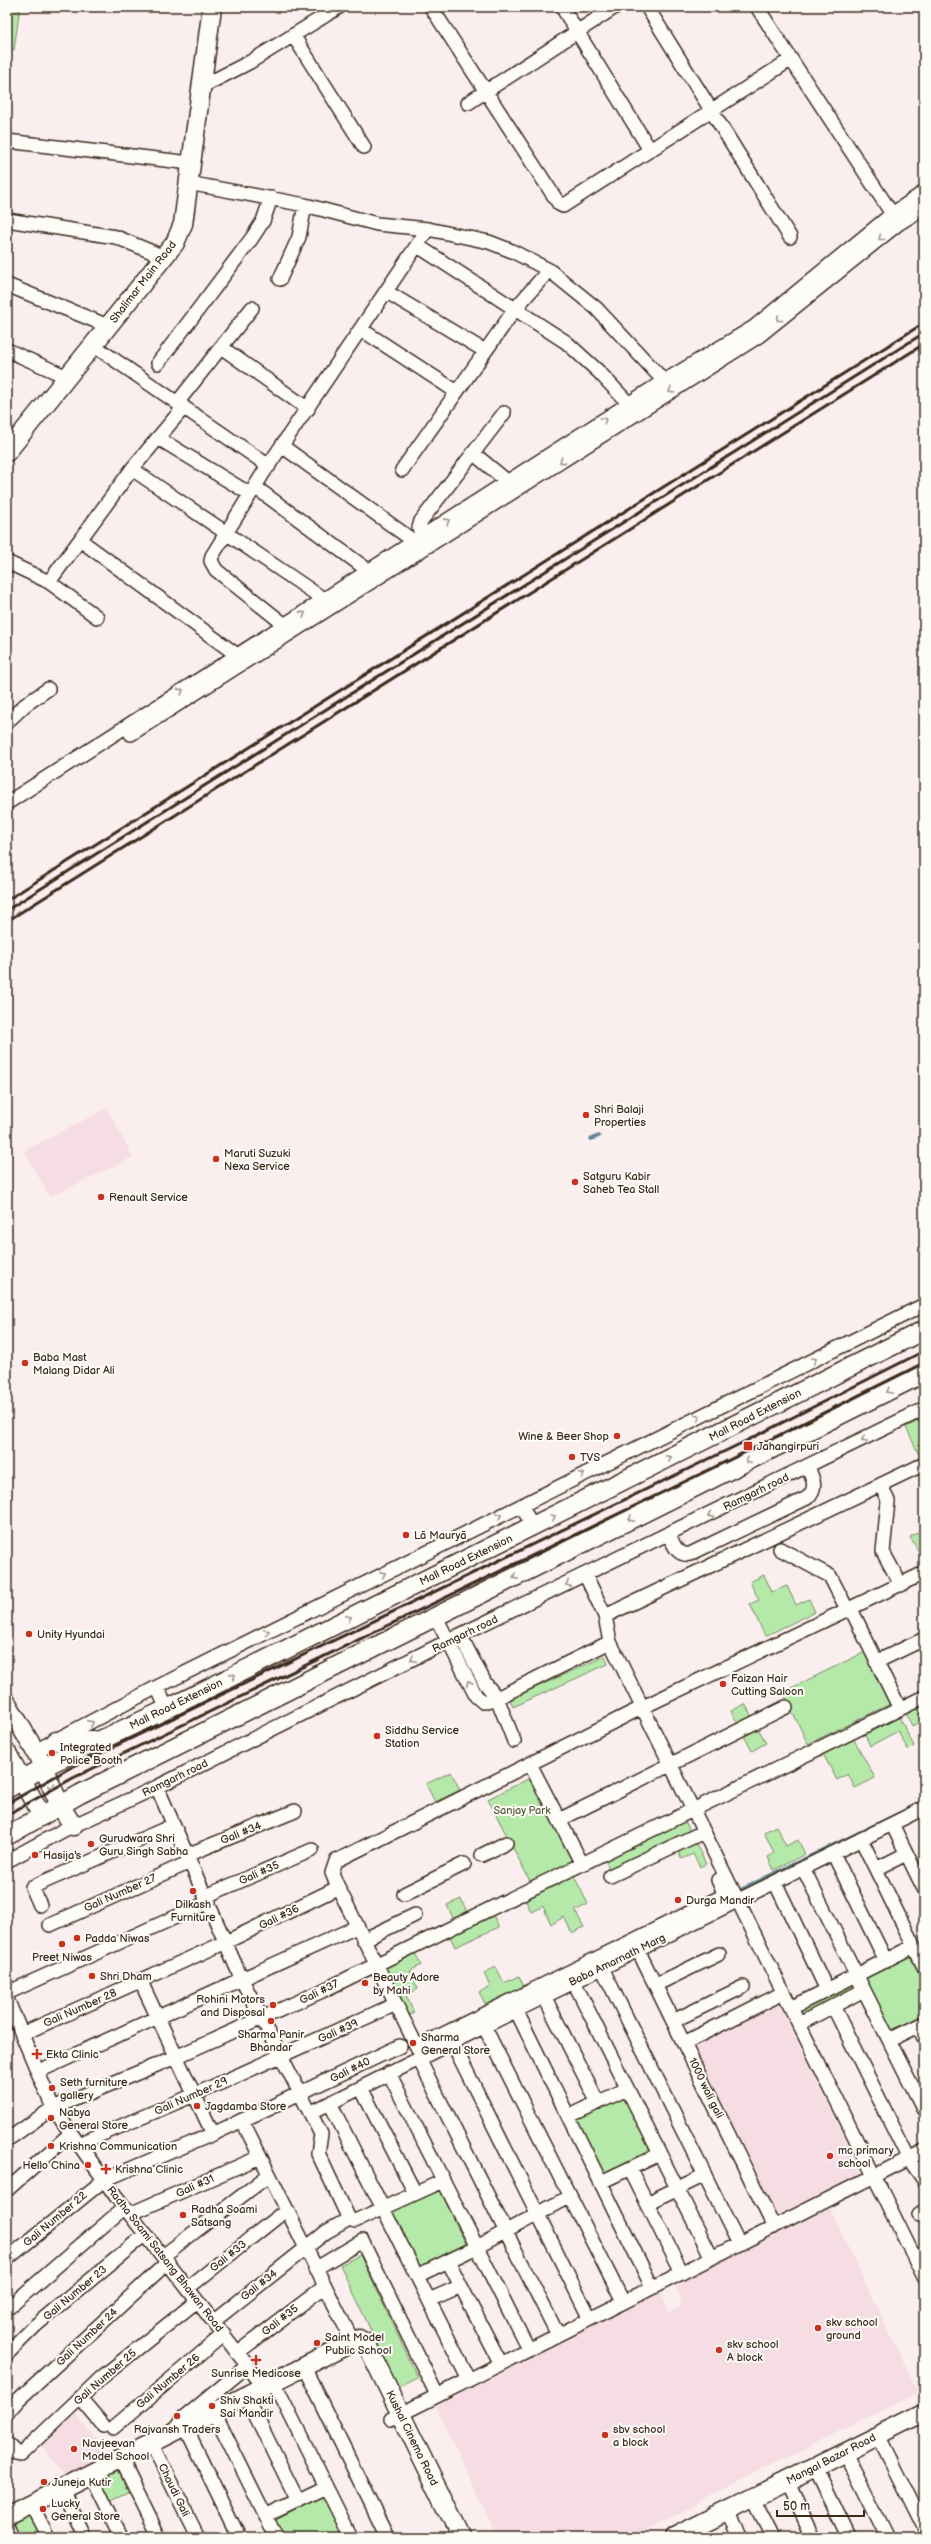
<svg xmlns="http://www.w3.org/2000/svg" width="931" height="2544" viewBox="0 0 931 2544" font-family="'Balsamiq Sans',sans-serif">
  <rect width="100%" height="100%" fill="#faeeee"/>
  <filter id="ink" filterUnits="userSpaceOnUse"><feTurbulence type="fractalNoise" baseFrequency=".025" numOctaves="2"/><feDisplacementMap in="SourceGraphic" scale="8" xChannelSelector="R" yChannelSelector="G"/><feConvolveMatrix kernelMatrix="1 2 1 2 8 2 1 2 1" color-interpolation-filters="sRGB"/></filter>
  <g filter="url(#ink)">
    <path fill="#f6dde4" d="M107 1108 133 1157 50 1197 24 1151Z
      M779 2003 862 2173 777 2215 694 2045Z
      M829 2208 918 2393 741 2480 634 2537H498L435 2406 659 2292 670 2312 682 2304 675 2284Z
      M75 2412 110 2458 67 2480 38 2440Z"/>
    <path fill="#b5e9aa" stroke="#788a64" d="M7 7H20L14 50 7 49Z
      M924 1418V1453L919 1455 906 1427Z
      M924 1529V1559H923L910 1537Z
      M764 1575 772 1592 787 1586 796 1605 809 1599 815 1612 765 1636 750 1604 759 1600 750 1582Z
      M865 1652 890 1704 808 1744 783 1692Z
      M605 1656 608 1664 513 1707 510 1699Z
      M924 1701V1720L912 1726 905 1711Z
      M745 1704 766 1743 752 1751 731 1711Z
      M898 1715 914 1746 908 1750 898 1731 870 1746 864 1732Z
      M853 1738 875 1778 855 1788 848 1774 837 1780 823 1754Z
      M451 1772 460 1790 435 1802 426 1784Z
      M534 1776 576 1860 531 1883 488 1799Z
      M684 1819 691 1833 611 1872 604 1858Z
      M776 1826 786 1846 798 1840 805 1854 774 1870 768 1857 774 1853 764 1832Z
      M694 1840 706 1864 700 1867 693 1854 682 1859 677 1849Z
      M571 1870 588 1904 575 1911 584 1927 572 1933 564 1917 551 1924 543 1906 531 1912 523 1894Z
      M461 1899 469 1916 455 1922 447 1905Z
      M491 1911 499 1927 455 1947 448 1932Z
      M414 1951 421 1965 410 1971 418 1989 406 1995 414 2013 407 2016 383 1966Z
      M912 1951 924 1976V2014L891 2031 863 1975Z
      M496 1967 504 1983 519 1976 526 1991 488 2009 479 1992 490 1987 484 1973Z
      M853 1981 857 1991 802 2017 798 2008Z
      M623 2094 651 2149 603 2174 575 2118Z
      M439 2188 466 2244 418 2268 390 2212Z
      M360 2255 418 2378 398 2388 340 2265Z
      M119 2463 133 2491 107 2503 94 2476Z
      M323 2496 343 2537H283L274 2521Z
      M31 2513 41 2534 36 2537H16L9 2524Z"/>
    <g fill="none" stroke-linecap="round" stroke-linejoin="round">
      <path stroke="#628691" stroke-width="3.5" d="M591 1139 599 1136
        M918 1804 924 1801
        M740 1890 910 1808"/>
      <defs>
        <path id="street" d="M431 7 559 204 563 206 790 60
          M562 7 650 150
          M647 7 790 237
          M757 7 896 220
          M293 35 364 147
          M201 87 250 62 339 7
          M468 103 615 7
          M7 141 190 163
          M188 183 305 205 377 224 428 229 489 242 512 251 549 270 596 308 664 381
          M7 220 116 237 164 257
          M549 270 515 309 566 342 599 372 629 404
          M280 279 299 237 305 205
          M7 285 108 326
          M387 292 485 351
          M362 330 457 392
          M93 345 269 466
          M221 347 308 409
          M7 350 67 377
          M158 363 252 238 263 221 271 198
          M177 403 252 308
          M158 438 250 494
          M282 446 415 542
          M473 453 508 482
          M132 469 325 600
          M402 470 515 309 418 246
          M255 487 369 571
          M423 537 419 528 421 521 504 413
          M80 540 237 655
          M7 562 49 582 97 617
          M49 582 132 469 184 407
          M285 625 216 570 211 561 212 556 264 472 428 229
          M7 722 25 705 48 689
          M131 734 759 336 898 224 924 208
          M7 803 664 381 754 327 892 214 924 192
          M881 1485 888 1501 883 1552 901 1585
          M522 1505 532 1527
          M669 1535C674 1545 677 1556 690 1554L807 1498C818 1488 813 1479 808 1467
          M780 1549 830 1576 848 1611
          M586 1576 605 1616 610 1642
          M851 1609 900 1709
          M605 1616 924 1464
          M436 1617 476 1696 483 1702 497 1698 610 1642 924 2277
          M460 1635 485 1683 497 1698 514 1741
          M876 1662 924 1639
          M157 1687 167 1709
          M35 1751 157 1687 924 1305
          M530 1764 582 1864
          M157 1787 242 1980 321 2134 318 2153 349 2219
          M559 1820 786 1707
          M892 1824 924 1889
          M861 1839 924 1967
          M833 1853 886 1961
          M187 1855 295 1811
          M482 1855 506 1843
          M7 1861 64 1830 157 1787 460 1635 924 1409
          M803 1868 924 2110
          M876 1869 906 1854
          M610 1876 697 1835
          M775 1882 827 1990
          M404 1894 464 1864
          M206 1896 312 1850
          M40 1905 32 1887 174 1825
          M50 1925 190 1862
          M363 1940 415 1915
          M638 1950 774 2227
          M602 1968 739 2244
          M140 1980 213 2134
          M574 1982 712 2258
          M655 1985 719 1954
          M7 1993 209 1902
          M544 1996 598 2103
          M7 1999 53 2108 115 2195 264 2387
          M833 2006 909 2159 924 2180
          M791 2008 914 1946
          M516 2010 652 2287
          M673 2021 743 1987
          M799 2024 864 1990
          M484 2026 623 2302
          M918 2026 924 2038
          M22 2034 226 1942 331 1891
          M889 2040 924 2023
          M452 2042 590 2319
          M684 2043 783 1993
          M417 2047 725 1895 718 1880
          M422 2057 337 1885 332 1873 336 1861 641 1708 924 1573
          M419 2059 558 2335
          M39 2071 352 1929
          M389 2073 529 2350
          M361 2088 415 2193
          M330 2103 469 2380
          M310 2113 924 1808
          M569 2116 627 2089
          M242 2120 353 2342
          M7 2140 53 2108 178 2056 322 1991 924 1697
          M79 2144 194 2095 396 2004
          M630 2169 682 2273
          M601 2182 660 2154
          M7 2190 70 2134
          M647 2203 705 2175
          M130 2214 260 2157
          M919 2214 924 2211
          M163 2256 269 2175
          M7 2259 104 2180 213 2134 400 2046
          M448 2261 501 2364
          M315 2269 362 2241 437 2395
          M417 2276 477 2247 569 2197
          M188 2288 286 2210
          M429 2300 461 2286
          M7 2309 125 2207
          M214 2321 326 2232 349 2219 355 2221 443 2181
          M237 2353 324 2287
          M7 2354 36 2325 146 2234
          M304 2367 387 2537
          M274 2382 351 2537
          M246 2396 298 2501
          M80 2398 103 2425
          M214 2412 276 2537
          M7 2413 19 2399 168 2262
          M391 2419 924 2151
          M185 2426 239 2537
          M113 2428 224 2334
          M176 2428 184 2418 247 2366
          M878 2436 924 2528
          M151 2443 198 2537
          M7 2444 16 2453 21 2454 102 2377 197 2301
          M845 2453 887 2537
          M121 2459 159 2537
          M815 2467 849 2537
          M90 2474 121 2537
          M787 2482 813 2537
          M62 2488 85 2537
          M753 2498 773 2537
          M31 2504 48 2537
          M727 2511 740 2537
          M265 2516 326 2487
          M7 2528 11 2537"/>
        <path id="secondary" d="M7 452 175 243 183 224 212 7
          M7 1703 38 1756 60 1805 73 1826
          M56 1741 93 1740
          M7 1753 42 1816
          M7 1789 43 1767 167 1709 924 1330
          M7 1836 80 1794 924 1373
          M7 2516 359 2339 366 2343 461 2537
          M674 2537 924 2413"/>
      </defs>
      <use href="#street" stroke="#3b2a1e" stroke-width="16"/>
      <use href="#secondary" stroke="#3b2a1e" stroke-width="21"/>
      <use href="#street" stroke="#fdfcf7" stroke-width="13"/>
      <use href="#secondary" stroke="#fdfcf7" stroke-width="18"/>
      <path stroke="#3b2a1e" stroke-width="3" d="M7 900 924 323
        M7 910 924 333
        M7 921 924 344
        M7 1804 68 1769 746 1441 924 1351
        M7 1815 73 1778 750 1450 924 1363"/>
    </g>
    <defs><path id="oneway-chevron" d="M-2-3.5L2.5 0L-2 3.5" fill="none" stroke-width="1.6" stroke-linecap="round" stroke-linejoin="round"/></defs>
    <g stroke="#9c938a">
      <use href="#oneway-chevron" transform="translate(881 238) rotate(141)"/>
      <use href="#oneway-chevron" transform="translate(779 319) rotate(141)"/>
      <use href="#oneway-chevron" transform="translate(671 391) rotate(148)"/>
      <use href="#oneway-chevron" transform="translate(604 420) rotate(-33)"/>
      <use href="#oneway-chevron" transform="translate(562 461) rotate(147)"/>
      <use href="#oneway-chevron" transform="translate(447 521) rotate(-33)"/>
      <use href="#oneway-chevron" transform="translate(303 614) rotate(-33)"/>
      <use href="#oneway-chevron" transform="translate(181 691) rotate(-33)"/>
      <use href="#oneway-chevron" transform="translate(814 1360) rotate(-26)"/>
      <use href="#oneway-chevron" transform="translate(889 1391) rotate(153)"/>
      <use href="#oneway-chevron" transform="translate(698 1417) rotate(-26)"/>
      <use href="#oneway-chevron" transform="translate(864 1439) rotate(153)"/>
      <use href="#oneway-chevron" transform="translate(669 1458) rotate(-27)"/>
      <use href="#oneway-chevron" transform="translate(748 1461) rotate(153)"/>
      <use href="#oneway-chevron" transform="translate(582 1475) rotate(-26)"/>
      <use href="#oneway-chevron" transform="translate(710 1515) rotate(154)"/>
      <use href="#oneway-chevron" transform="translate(499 1516) rotate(-26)"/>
      <use href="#oneway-chevron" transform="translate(553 1517) rotate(-27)"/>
      <use href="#oneway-chevron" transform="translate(631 1519) rotate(153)"/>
      <use href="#oneway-chevron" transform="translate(383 1574) rotate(-26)"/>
      <use href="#oneway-chevron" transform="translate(515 1577) rotate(153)"/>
      <use href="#oneway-chevron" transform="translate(568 1584) rotate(155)"/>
      <use href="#oneway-chevron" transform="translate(349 1618) rotate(-26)"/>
      <use href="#oneway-chevron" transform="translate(267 1632) rotate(-27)"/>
      <use href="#oneway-chevron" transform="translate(413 1659) rotate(153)"/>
      <use href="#oneway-chevron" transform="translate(233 1676) rotate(-26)"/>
      <use href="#oneway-chevron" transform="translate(469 1683) rotate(-117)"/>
      <use href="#oneway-chevron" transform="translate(91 1723) rotate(-28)"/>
      <use href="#oneway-chevron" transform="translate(52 1786) rotate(65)"/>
    </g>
  </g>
  <g fill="#c8321e" stroke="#fdfcf7" stroke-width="1.5">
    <circle cx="586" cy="1115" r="4"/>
    <circle cx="216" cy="1159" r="4"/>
    <circle cx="575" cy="1182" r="4"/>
    <circle cx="101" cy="1197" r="4"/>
    <circle cx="25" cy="1363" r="4"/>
    <circle cx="617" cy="1436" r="4"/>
    <rect x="743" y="1441" width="10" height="10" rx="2"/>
    <circle cx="572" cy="1457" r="4"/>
    <circle cx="406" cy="1535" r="4"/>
    <circle cx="29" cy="1634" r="4"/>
    <circle cx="723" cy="1684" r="4"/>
    <circle cx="377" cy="1736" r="4"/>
    <circle cx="52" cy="1753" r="4"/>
    <circle cx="91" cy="1844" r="4"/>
    <circle cx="35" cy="1855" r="4"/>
    <circle cx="193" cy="1891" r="4"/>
    <circle cx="678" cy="1900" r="4"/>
    <circle cx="77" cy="1938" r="4"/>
    <circle cx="62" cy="1944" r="4"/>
    <circle cx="92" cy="1976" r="4"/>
    <circle cx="365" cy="1983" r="4"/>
    <circle cx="273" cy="2005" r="4"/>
    <circle cx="271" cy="2021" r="4"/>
    <circle cx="413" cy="2043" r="4"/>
    <path d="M35 2048h4v4h4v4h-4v4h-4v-4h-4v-4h4z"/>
    <circle cx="52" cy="2088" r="4"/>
    <circle cx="197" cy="2106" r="4"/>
    <circle cx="51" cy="2118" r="4"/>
    <circle cx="51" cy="2146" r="4"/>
    <circle cx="830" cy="2156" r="4"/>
    <circle cx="88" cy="2165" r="4"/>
    <path d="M104 2163h4v4h4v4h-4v4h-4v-4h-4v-4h4z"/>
    <circle cx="183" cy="2215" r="4"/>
    <circle cx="818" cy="2328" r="4"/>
    <circle cx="317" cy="2343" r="4"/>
    <circle cx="719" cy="2350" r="4"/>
    <path d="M254 2354h4v4h4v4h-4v4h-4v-4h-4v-4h4z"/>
    <circle cx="212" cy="2406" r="4"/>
    <circle cx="177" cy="2416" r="4"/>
    <circle cx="605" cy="2435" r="4"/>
    <circle cx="74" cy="2449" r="4"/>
    <circle cx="44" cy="2482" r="4"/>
    <circle cx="43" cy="2509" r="4"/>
  </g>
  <g text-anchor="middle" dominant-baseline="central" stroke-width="4" stroke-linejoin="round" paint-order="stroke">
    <g font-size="11" fill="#3b2a1e" stroke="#fdfcf7">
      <text transform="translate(143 282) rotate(-52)">Shalimar Main Road</text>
      <text transform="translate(755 1415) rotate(-27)">Mall Road Extension</text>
      <text transform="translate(756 1492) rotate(-26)">Ramgarh road</text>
      <text transform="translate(466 1560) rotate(-26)">Mall Road Extension</text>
      <text transform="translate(465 1634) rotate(-26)">Ramgarh road</text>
      <text transform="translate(176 1704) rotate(-26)">Mall Road Extension</text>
      <text transform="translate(175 1778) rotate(-26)">Ramgarh road</text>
      <text transform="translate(241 1833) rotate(-22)">Gali #34</text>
      <text transform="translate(259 1873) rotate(-24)">Gali #35</text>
      <text transform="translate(120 1893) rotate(-24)">Gali Number 27</text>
      <text transform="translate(279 1917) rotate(-26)">Gali #36</text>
      <text transform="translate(617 1960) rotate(-26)">Baba Amarnath Marg</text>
      <text transform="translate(319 1992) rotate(-26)">Gali #37</text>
      <text transform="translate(80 2008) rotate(-24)">Gali Number 28</text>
      <text transform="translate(338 2031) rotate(-24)">Gali #39</text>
      <text transform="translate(350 2070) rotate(-26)">Gali #40</text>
      <text transform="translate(706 2088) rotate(64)">1000 wali gali</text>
      <text transform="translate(191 2096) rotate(-24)">Gali Number 29</text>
      <text transform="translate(195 2186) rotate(-24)">Gali #31</text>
      <text transform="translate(55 2219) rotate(-40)">Gali Number 22</text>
      <text transform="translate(228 2256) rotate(-39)">Gali #33</text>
      <text transform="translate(165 2259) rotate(52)">Radha Soami Satsang Bhawan Road</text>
      <text transform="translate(259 2285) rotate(-38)">Gali #34</text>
      <text transform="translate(75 2293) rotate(-40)">Gali Number 23</text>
      <text transform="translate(280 2320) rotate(-38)">Gali #35</text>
      <text transform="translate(87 2337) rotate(-43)">Gali Number 24</text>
      <text transform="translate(105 2377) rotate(-41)">Gali Number 25</text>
      <text transform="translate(168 2381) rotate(-40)">Gali Number 26</text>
      <text transform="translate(412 2438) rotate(64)">Kushal Cinema Road</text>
      <text transform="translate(831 2459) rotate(-27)">Mangal Bazar Road</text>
      <text transform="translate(174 2490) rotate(64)">Chaudi Gali</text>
    </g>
    <g font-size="11" fill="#3b2a1e" stroke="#fdfcf7" text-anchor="start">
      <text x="594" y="1109">Shri Balaji<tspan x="594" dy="13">Properties</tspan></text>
      <text x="224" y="1153">Maruti Suzuki<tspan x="224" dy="13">Nexa Service</tspan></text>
      <text x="583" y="1176">Satguru Kabir<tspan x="583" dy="13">Saheb Tea Stall</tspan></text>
      <text x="109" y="1197">Renault Service</text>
      <text x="33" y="1357">Baba Mast<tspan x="33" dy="13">Malang Didar Ali</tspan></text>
      <text x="609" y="1436" text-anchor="end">Wine &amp; Beer Shop</text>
      <text x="757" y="1446">Jahangirpuri</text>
      <text x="580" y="1457">TVS</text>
      <text x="414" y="1535">Lā Mauryā</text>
      <text x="37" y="1634">Unity Hyundai</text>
      <text x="731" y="1678">Faizan Hair<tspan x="731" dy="13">Cutting Saloon</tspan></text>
      <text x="385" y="1730">Siddhu Service<tspan x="385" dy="13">Station</tspan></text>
      <text x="60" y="1747">Integrated<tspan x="60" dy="13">Police Booth</tspan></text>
      <text x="99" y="1838">Gurudwara Shri<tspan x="99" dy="13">Guru Singh Sabha</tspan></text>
      <text x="43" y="1855">Hasija's</text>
      <text x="686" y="1900">Durga Mandir</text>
      <text x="193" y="1904" text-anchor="middle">Dilkash<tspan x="193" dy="13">Furniture</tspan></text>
      <text x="85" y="1938">Padda Niwas</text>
      <text x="62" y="1957" text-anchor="middle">Preet Niwas</text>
      <text x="100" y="1976">Shri Dham</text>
      <text x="373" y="1977">Beauty Adore<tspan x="373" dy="13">by Mahi</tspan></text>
      <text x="265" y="1999" text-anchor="end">Rohini Motors<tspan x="265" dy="13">and Disposal</tspan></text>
      <text x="271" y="2034" text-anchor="middle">Sharma Panir<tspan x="271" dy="13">Bhandar</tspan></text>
      <text x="421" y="2037">Sharma<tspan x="421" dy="13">General Store</tspan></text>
      <text x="46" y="2054">Ekta Clinic</text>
      <text x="60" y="2082">Seth furniture<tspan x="60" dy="13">gallery</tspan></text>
      <text x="205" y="2106">Jagdamba Store</text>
      <text x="59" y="2112">Nabya<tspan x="59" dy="13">General Store</tspan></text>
      <text x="59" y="2146">Krishna Communication</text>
      <text x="838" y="2150">mc primary<tspan x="838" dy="13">school</tspan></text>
      <text x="80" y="2165" text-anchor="end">Hello China</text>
      <text x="115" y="2169">Krishna Clinic</text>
      <text x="191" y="2209">Radha Soami<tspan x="191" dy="13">Satsang</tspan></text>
      <text x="826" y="2322">skv school<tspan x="826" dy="13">ground</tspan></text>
      <text x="325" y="2337">Saint Model<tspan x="325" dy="13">Public School</tspan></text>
      <text x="727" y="2344">skv school<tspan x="727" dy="13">A block</tspan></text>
      <text x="256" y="2373" text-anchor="middle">Sunrise Medicose</text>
      <text x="220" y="2400">Shiv Shakti<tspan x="220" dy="13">Sai Mandir</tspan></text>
      <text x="177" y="2429" text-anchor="middle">Rajvansh Traders</text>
      <text x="613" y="2429">sbv school<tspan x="613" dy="13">a block</tspan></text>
      <text x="82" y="2443">Navjeevan<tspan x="82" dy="13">Model School</tspan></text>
      <text x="52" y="2482">Juneja Kutir</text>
      <text x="51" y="2503">Lucky<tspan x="51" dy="13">General Store</tspan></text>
    </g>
    <g font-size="11" fill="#5a5a41" stroke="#fdfcf7">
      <text x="522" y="1810">Sanjay Park</text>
    </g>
  </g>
  <rect width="931" height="2544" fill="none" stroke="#fdfcf7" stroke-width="24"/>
  <rect x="12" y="12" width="907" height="2520" fill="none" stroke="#3b2a1e" stroke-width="1.5" filter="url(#ink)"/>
  <path d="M777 2510v6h87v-6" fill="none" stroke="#3b2a1e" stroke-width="2"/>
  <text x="783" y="2510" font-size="12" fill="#3b2a1e" stroke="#fdfcf7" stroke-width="3" paint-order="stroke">50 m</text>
</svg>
